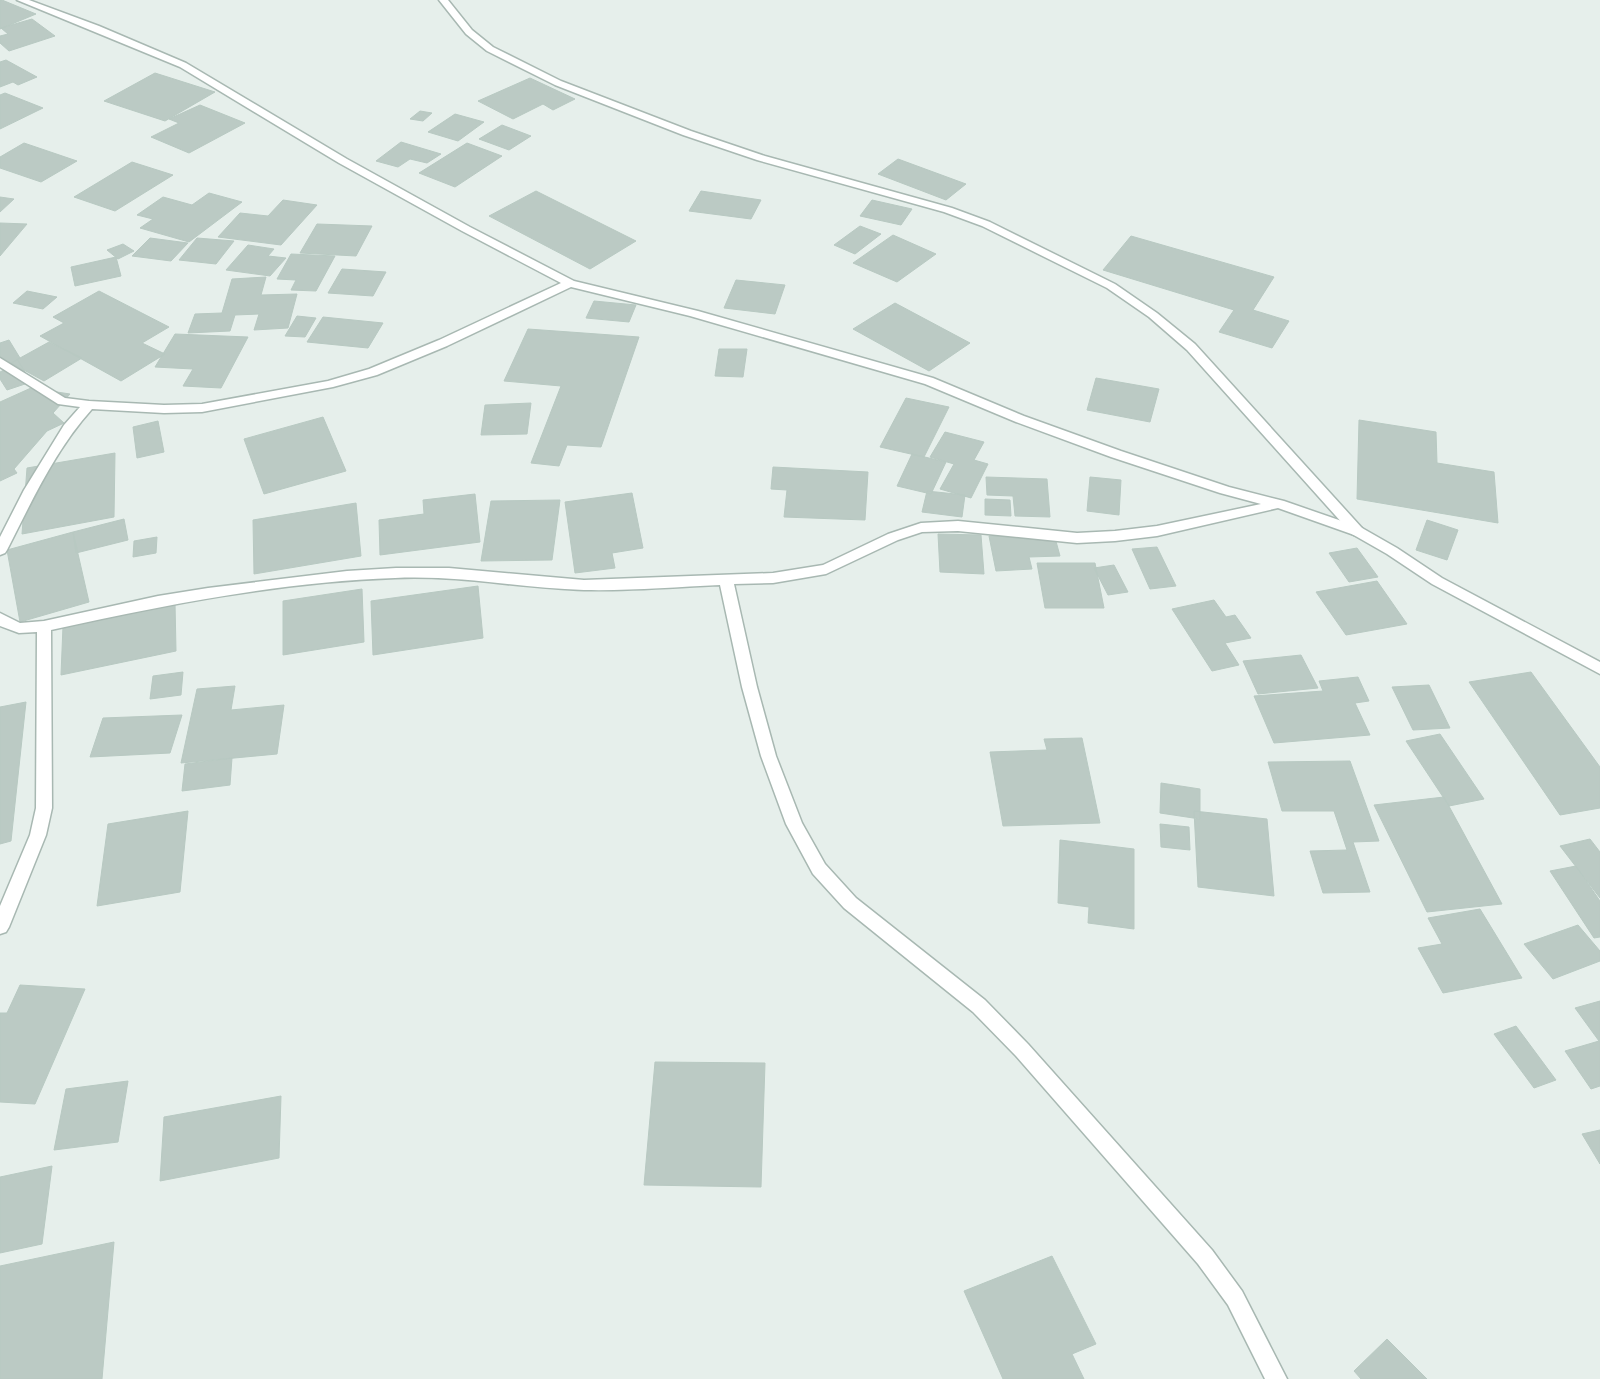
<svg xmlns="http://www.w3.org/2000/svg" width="1600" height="1379" viewBox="0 0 1600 1379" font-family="'Roboto Condensed',sans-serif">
  <rect width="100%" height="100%" fill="#e6efeb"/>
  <path fill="#bbcac4" stroke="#b8c9c2" d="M0 0H2L36 14 0 29Z
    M32 19 55 36 9 51 0 43V36L8 34 1 28Z
    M6 60 37 77 18 85 13 82 0 87V62Z
    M155 73 215 92 165 121 104 101Z
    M530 78 575 99 553 110 543 104 513 119 478 101Z
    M5 93 43 108 0 129V95Z
    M200 105 245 123 189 153 151 137 179 123 169 119Z
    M420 111 432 113 423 121 410 119Z
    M455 114 484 122 458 141 428 132Z
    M502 125 531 136 509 150 479 139Z
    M401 142 441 154 427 163 410 159 398 167 376 161Z
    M24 143 77 161 41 182 0 168V157Z
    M467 143 502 156 455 187 419 173Z
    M898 159 966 184 946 200 878 174Z
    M132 162 173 175 115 211 74 197Z
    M536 191 636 241 590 269 489 216Z
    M701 191 761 200 751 219 689 211Z
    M209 193 242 202 189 242 140 228 153 219 137 215 163 197 192 205Z
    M0 197 14 199 0 212Z
    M283 200 317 205 281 245 218 237 240 213 268 216Z
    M872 200 912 209 901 225 860 216Z
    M0 223 27 224 0 256Z
    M317 224 372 226 356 256 300 253Z
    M860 226 881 234 855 254 834 245Z
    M893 235 936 254 897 282 853 263Z
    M1131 236 1274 277 1253 310 1289 321 1272 348 1219 332 1234 310 1103 270Z
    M150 238 188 243 171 261 132 256Z
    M197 238 234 241 216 264 179 260Z
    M123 244 134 251 118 259 107 250Z
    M248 245 274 249 268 256 286 258 270 276 226 270Z
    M291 254 335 256 316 291 291 290 296 280 277 279Z
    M116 257 121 276 75 286 71 267Z
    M342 269 386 272 373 296 328 293Z
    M266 277 261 295 297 294 288 328 254 330 259 314 235 315 230 331 188 333 195 314 222 313 232 279Z
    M736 280 785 285 775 314 724 308Z
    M27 291 57 297 43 309 13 303Z
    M99 291 169 327 142 343 165 354 121 381 40 336 64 323 53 317Z
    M594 301 636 305 629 322 586 318Z
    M895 303 970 343 929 371 853 329Z
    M297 316 316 318 305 337 285 336Z
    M323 317 383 323 368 348 307 342Z
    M528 329 639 337 601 447 567 445 559 466 531 463 561 386 504 381Z
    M175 334 248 337 221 388 183 386 193 369 155 367Z
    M9 340 20 358 17 359 31 382 7 390 0 379V372L4 370 0 364V343Z
    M49 342 82 358 44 381 11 363Z
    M719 349H747L743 377 715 376Z
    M1096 378 1159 389 1150 422 1087 410Z
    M31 388 70 394 53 413 64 423 47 431 14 469 17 473 0 481V402Z
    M906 398 949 407 924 457 880 447Z
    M531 403 527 434 481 435 485 405Z
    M323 417 346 471 264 494 244 439Z
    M1359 420 1436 432 1437 463 1494 472 1498 523 1357 499Z
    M158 421 164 452 137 458 133 427Z
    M945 432 984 442 974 460 988 464 971 498 940 489 954 464 930 457Z
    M115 453 114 517 22 534 27 468Z
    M912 454 946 462 931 494 897 486Z
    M773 467 868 472 865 520 784 517 787 490 771 489Z
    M986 477 1047 479 1050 517 1015 516 1013 496 987 495Z
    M1090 477 1121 480 1119 515 1087 511Z
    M927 491 965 495 962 517 922 512Z
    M632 493 643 548 612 553 615 568 575 573 565 502Z
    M475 494 480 542 380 555 379 520 424 514 423 500Z
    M985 499 1010 500 1011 516 985 515Z
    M560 500 552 560 481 561 491 501Z
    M356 503 361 556 254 574 253 520Z
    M124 519 128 540 76 553 73 532Z
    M1427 520 1458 530 1447 560 1416 550Z
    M73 532 89 602 20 622 7 550Z
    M938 534 981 535 984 574 940 572Z
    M1054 534 1060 556 1029 557 1032 569 996 571 989 536Z
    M157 537 156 553 133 557 134 541Z
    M1157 547 1176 586 1150 589 1132 549Z
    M1357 548 1378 577 1349 582 1329 553Z
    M1037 563H1095L1104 608H1045Z
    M1114 565 1128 592 1108 595 1094 568Z
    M1377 581 1407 624 1346 635 1316 592Z
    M478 586 483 638 373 655 371 601Z
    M362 589 364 642 283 655V601Z
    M1214 600 1226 617 1235 615 1251 638 1225 643 1239 665 1212 671 1172 609Z
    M175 603 176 651 61 675 63 626Z
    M1301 655 1318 688 1258 694 1243 661Z
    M183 672 181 695 150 699 153 676Z
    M1531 672 1600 767V808L1560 815 1469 682Z
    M1358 677 1369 701 1355 703 1370 735 1274 743 1254 696 1323 691 1319 681Z
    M1429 685 1450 728 1413 730 1392 687Z
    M235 686 231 710 284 705 277 754 181 763 197 689Z
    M26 702 11 841 0 844V707Z
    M182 715 170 753 90 757 103 718Z
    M1440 734 1484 799 1449 806 1406 741Z
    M1082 738 1100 823 1003 826 990 752 1047 750 1044 739Z
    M232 758 230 785 182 791 185 764Z
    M1350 761 1379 841 1353 842 1370 892 1323 893 1310 851 1347 850 1334 811H1282L1268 762Z
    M1161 783 1200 789V819L1160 813Z
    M1444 797 1502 904 1427 912 1374 805Z
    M188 811 180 892 97 906 108 824Z
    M1194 811 1267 819 1274 896 1198 887Z
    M1160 824 1189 827 1190 850 1161 847Z
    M1590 839 1600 852V898L1560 846Z
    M1060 840 1134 849V929L1088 923 1089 907 1058 903Z
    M1576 866 1600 901V937L1594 938 1550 871Z
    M1480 909 1522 978 1443 993 1418 948 1442 944 1428 918Z
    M1578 925 1600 951V961L1553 979 1524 944Z
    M20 985 85 989 35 1104 0 1102V1013H7Z
    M1600 1001V1086L1591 1089 1565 1051 1599 1041 1575 1008Z
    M1516 1026 1556 1080 1534 1088 1494 1034Z
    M655 1062 765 1063 761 1187 644 1185Z
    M128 1081 118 1142 54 1150 66 1089Z
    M281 1096 279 1158 160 1181 164 1117Z
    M1600 1130V1164L1582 1134Z
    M52 1166 42 1244 0 1253V1177Z
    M114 1242 102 1379H0V1266Z
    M1052 1256 1096 1344 1072 1354 1084 1379H1003L964 1291Z
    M1387 1339 1427 1379H1361L1354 1371Z"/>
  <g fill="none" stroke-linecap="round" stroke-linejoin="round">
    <defs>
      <path id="minor" d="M17 0H29L99 26 186 63 347 159 470 227 574 281 698 311 933 378 1024 416 1121 451 1229 487 1284 501 1362 528 1364 531 1362 534 1357 536 1278 508 1157 536 1115 541 1077 543 958 531 922 532 898 540 826 574 773 583 734 584 757 687 776 756 802 823 825 864 856 898 985 1000 1028 1044 1212 1250 1242 1291 1287 1379H1265L1228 1305 1198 1264 1016 1056 973 1012 844 908 813 874 786 824 761 756 742 687 720 585C675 587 629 591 584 590 521 588 458 575 395 578 279 582 164 605 51 630L52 808 46 835 9 927 6 932 0 934V906L30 835 36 808 37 632 19 633 0 626V613L20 623 44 621 158 596 208 588 347 571 396 568H449L584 580 773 573 823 565 888 534 921 523 958 521 1077 533 1115 531 1157 526 1261 504 1220 493 1111 457 1016 422 925 384 690 316 571 287 447 346 377 375 333 387 202 412 164 413 92 409C55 450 32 501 7 550L5 553 0 555V537L24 490 64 425 80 407 58 404 0 367V358L65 398 89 401 164 405 202 404 328 381 369 369 439 340 561 283 462 231 339 163 180 67Z"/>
      <path id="tertiary" d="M439 0H448L472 30 493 47 561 81 691 131 765 156 952 208 990 222 1115 284 1157 313 1195 344 1362 528 1397 548 1442 578 1600 662V674L1432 584 1387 554 1352 534 1187 350 1149 317 1107 288 982 226 944 212 757 160 683 135 555 85 487 51 466 34Z"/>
    </defs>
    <use href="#minor" stroke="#a8b8b2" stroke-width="3"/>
    <use href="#tertiary" stroke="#a8b8b2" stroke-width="3"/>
    <use href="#minor" fill="#fff" fill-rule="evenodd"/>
    <use href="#tertiary" fill="#fff" fill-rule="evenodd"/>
  </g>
</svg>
